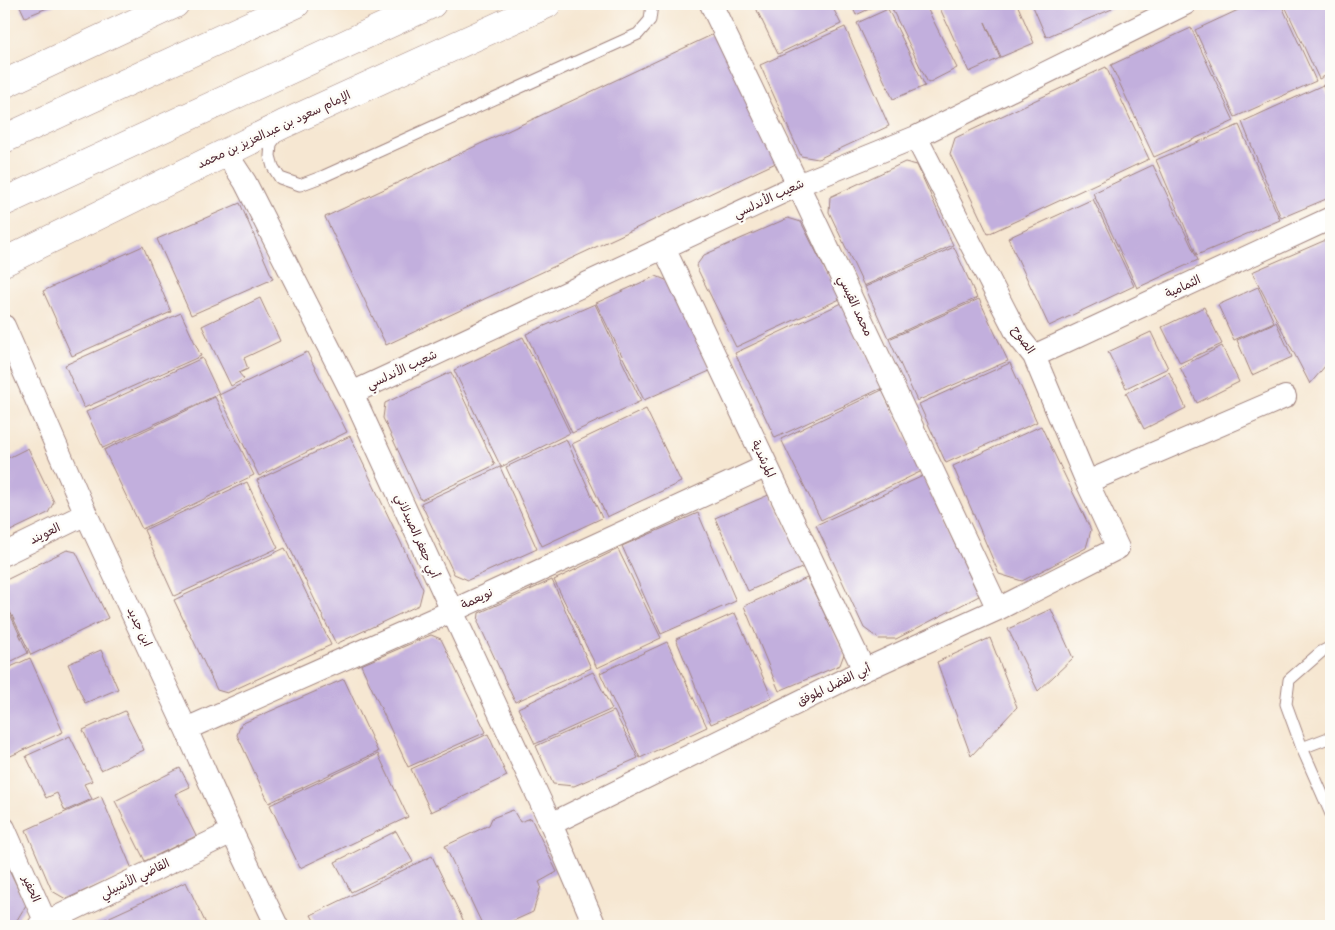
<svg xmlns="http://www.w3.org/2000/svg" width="1335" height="930" viewBox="0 0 1335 930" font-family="'Balsamiq Sans','Playpen Sans Arabic',sans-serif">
  <rect width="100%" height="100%" fill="#fdfcf7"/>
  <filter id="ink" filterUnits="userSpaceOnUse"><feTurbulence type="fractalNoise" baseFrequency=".02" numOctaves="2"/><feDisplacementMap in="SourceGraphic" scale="10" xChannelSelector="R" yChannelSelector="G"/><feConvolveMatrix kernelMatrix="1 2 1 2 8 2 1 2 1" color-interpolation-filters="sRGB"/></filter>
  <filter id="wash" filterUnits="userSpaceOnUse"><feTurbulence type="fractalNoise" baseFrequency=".0096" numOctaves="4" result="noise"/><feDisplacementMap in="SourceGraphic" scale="20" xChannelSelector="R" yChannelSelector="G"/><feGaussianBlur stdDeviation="1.12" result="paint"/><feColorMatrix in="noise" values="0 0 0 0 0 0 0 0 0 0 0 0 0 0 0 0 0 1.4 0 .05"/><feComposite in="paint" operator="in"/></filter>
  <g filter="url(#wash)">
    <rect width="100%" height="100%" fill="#f6e7d2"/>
    <g id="blocks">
      <path fill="#c2afdd" d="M19 4H57L25 17Z
        M754 4H831L841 24 778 54Z
        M851 4H880L856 15Z
        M903 4H925L957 68 928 83 892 9Z
        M938 4H1017L1034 43 1001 57 985 22 1000 58 969 72Z
        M1032 4H1109L1112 9 1046 37Z
        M1251 4H1281L1316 81 1235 117 1195 30Z
        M1284 4H1331V73L1319 79Z
        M888 9 925 86 893 99 857 23Z
        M845 27 889 126 818 159 801 156 760 65Z
        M1191 28 1234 121 1154 157 1111 65Z
        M718 32 780 161 386 345 325 217Z
        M1106 67 1149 159 988 234 950 154 955 138Z
        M1331 79V94L1326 81Z
        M1323 85 1331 105V197L1281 218 1242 122Z
        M1239 125 1280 220 1197 255 1156 160Z
        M905 162 917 165 953 245 864 286 829 212 830 197Z
        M1153 165 1198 260 1137 288 1093 193Z
        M1093 199 1134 286 1049 326 1008 238Z
        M240 203 273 279 191 315 157 239Z
        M788 218 801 222 840 299 736 347 696 266 704 255Z
        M1328 239 1331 246V359L1310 384 1252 272Z
        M143 246 171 312 72 356 43 291Z
        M954 247 977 298 888 338 865 287Z
        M656 276 668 281 712 370 644 400 596 303Z
        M1258 287 1274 322 1234 340 1218 305Z
        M260 298 280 341 244 358 248 369 239 373 244 379 231 386 202 326Z
        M979 299 1008 361 917 401 889 339Z
        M842 303 882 388 775 438 735 353Z
        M595 304 641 401 572 433 526 334Z
        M1204 307 1222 344 1180 363 1162 327Z
        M181 313 201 356 84 408 65 365Z
        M1276 322 1292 357 1252 375 1237 340Z
        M1151 332 1168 368 1126 388 1108 352Z
        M523 337 570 433 501 467 454 370Z
        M1222 346 1239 382 1197 403 1180 367Z
        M307 352 347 432 259 476 219 395Z
        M202 358 219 394 103 448 86 412Z
        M1010 363 1037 422 946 463 919 404Z
        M451 372 495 465 421 500 383 418 385 403Z
        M1169 372 1186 408 1144 429 1126 393Z
        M882 390 922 471 821 520 781 439Z
        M215 397 254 475 142 529 104 450Z
        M646 409 681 482 607 517 572 444Z
        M1041 426 1091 530 1086 548 1022 581 999 574 953 466Z
        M350 436 423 589 419 605 336 644 257 480Z
        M566 439 602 518 542 546 506 467Z
        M28 448 54 502 48 513 4 534V460Z
        M500 467 537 549 468 580 454 574 421 503Z
        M923 476 979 596 896 639H879L864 628 816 525Z
        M247 482 278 548 174 596 144 530Z
        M771 494 804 567 748 591 715 518Z
        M698 513 736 601 661 634 622 546Z
        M285 548 331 645 227 693 217 690 174 600Z
        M618 549 661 638 597 668 554 580Z
        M67 550 76 552 108 618 31 655 4 599V581Z
        M807 578 844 654 840 665 779 691 744 606Z
        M552 580 591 668 515 702 478 622 479 613Z
        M4 601 28 653 4 665Z
        M1051 609 1073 658 1038 691 1008 629Z
        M735 613 772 698 711 724 676 639Z
        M431 635 441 639 486 732 408 767 361 665Z
        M990 638 1017 707 971 756 937 662Z
        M667 642 707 727 640 758 600 673Z
        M101 650 118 689 85 703 68 664Z
        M30 658 63 732 4 759V670Z
        M593 672 612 709 535 744 518 708Z
        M344 679 378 752 269 803 237 735 241 724Z
        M125 711 144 750 101 770 83 730Z
        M614 711 638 758 574 786 553 784 536 746Z
        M488 734 507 776 431 812 411 769Z
        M70 736 92 781 84 784 92 799 65 811 57 793 46 798 26 756Z
        M378 754 408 817 300 868 270 805Z
        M180 768 190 787 175 794 196 836 145 861 115 801Z
        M101 796 132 869 66 899 52 891 26 830Z
        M513 810 520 822 531 818 557 872 539 882 541 886 533 912 502 926H483L445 846 489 825 492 818Z
        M396 831 413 862 351 892 335 862Z
        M432 856 466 926H317L311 915Z
        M4 859 26 905 17 920 4 926Z
        M186 882 207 926H90Z"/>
    </g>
  </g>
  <g filter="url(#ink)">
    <use href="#blocks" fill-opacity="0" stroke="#a0837e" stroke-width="1"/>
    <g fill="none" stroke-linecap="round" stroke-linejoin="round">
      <defs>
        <path id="service" d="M279 133 271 144 270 156 273 167 280 178 300 185 324 176 638 34 650 20 652 4
          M1331 647 1321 652 1289 680 1286 704 1302 748 1331 814
          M1302 748 1331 737"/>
        <path id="minor" d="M711 4 798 185 998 609
          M226 153 245 182 352 393 452 611 551 824 595 926
          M664 248 767 466 864 670
          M4 326 86 514 186 729 232 832 277 926
          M1034 356 1331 218
          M352 393 798 185 916 137 1185 4
          M1087 482 1285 397
          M4 554 86 514
          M186 729 452 611 767 466
          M551 824 864 670 998 609 1118 548 1087 482 1034 356 1018 336 916 137
          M4 828 46 923
          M39 926 232 832"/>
        <path id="tertiary" d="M4 84 175 4
          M4 262 284 124 547 4"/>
        <path id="primary" d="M4 139 296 4
          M4 202 432 4"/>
      </defs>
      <use href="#service" stroke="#a0837e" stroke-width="13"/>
      <use href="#minor" stroke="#a0837e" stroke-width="24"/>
      <use href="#tertiary" stroke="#a0837e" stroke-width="29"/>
      <use href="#primary" stroke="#a0837e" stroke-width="29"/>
      <use href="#service" stroke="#fff" stroke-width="11"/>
      <use href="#minor" stroke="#fff" stroke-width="22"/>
      <use href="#tertiary" stroke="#fff" stroke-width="28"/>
      <use href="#primary" stroke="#fff" stroke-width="28"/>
    </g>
  </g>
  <g text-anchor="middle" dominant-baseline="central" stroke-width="5" stroke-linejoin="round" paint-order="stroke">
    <g font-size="12" fill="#4a1f2b" stroke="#fdfcf7">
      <text transform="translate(274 130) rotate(-25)">الإمام سعود بن عبدالعزيز بن محمد</text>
      <text transform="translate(769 199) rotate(-25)">شعيب الأندلسي</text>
      <text transform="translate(1183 287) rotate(-25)">الثمامية</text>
      <text transform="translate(855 306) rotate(65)">محمد القيسي</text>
      <text transform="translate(1023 340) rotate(56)">الصوح</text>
      <text transform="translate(402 370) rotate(-25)">شعيب الأندلسي</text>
      <text transform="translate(763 459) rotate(65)">المرشدية</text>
      <text transform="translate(45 534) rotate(-26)">العويند</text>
      <text transform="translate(417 536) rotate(66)">أبي جعفر الصيدلاني</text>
      <text transform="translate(477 599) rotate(-25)">نويعمة</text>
      <text transform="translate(139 627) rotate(65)">ابن جديد</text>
      <text transform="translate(834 685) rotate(-26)">أبي الفضل الموفق</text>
      <text transform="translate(135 879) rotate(-26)">القاضي الأشبيلي</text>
      <text transform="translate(31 889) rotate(66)">الحفير</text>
    </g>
  </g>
  <rect width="1335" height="930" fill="none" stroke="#fdfcf7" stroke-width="20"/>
</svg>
